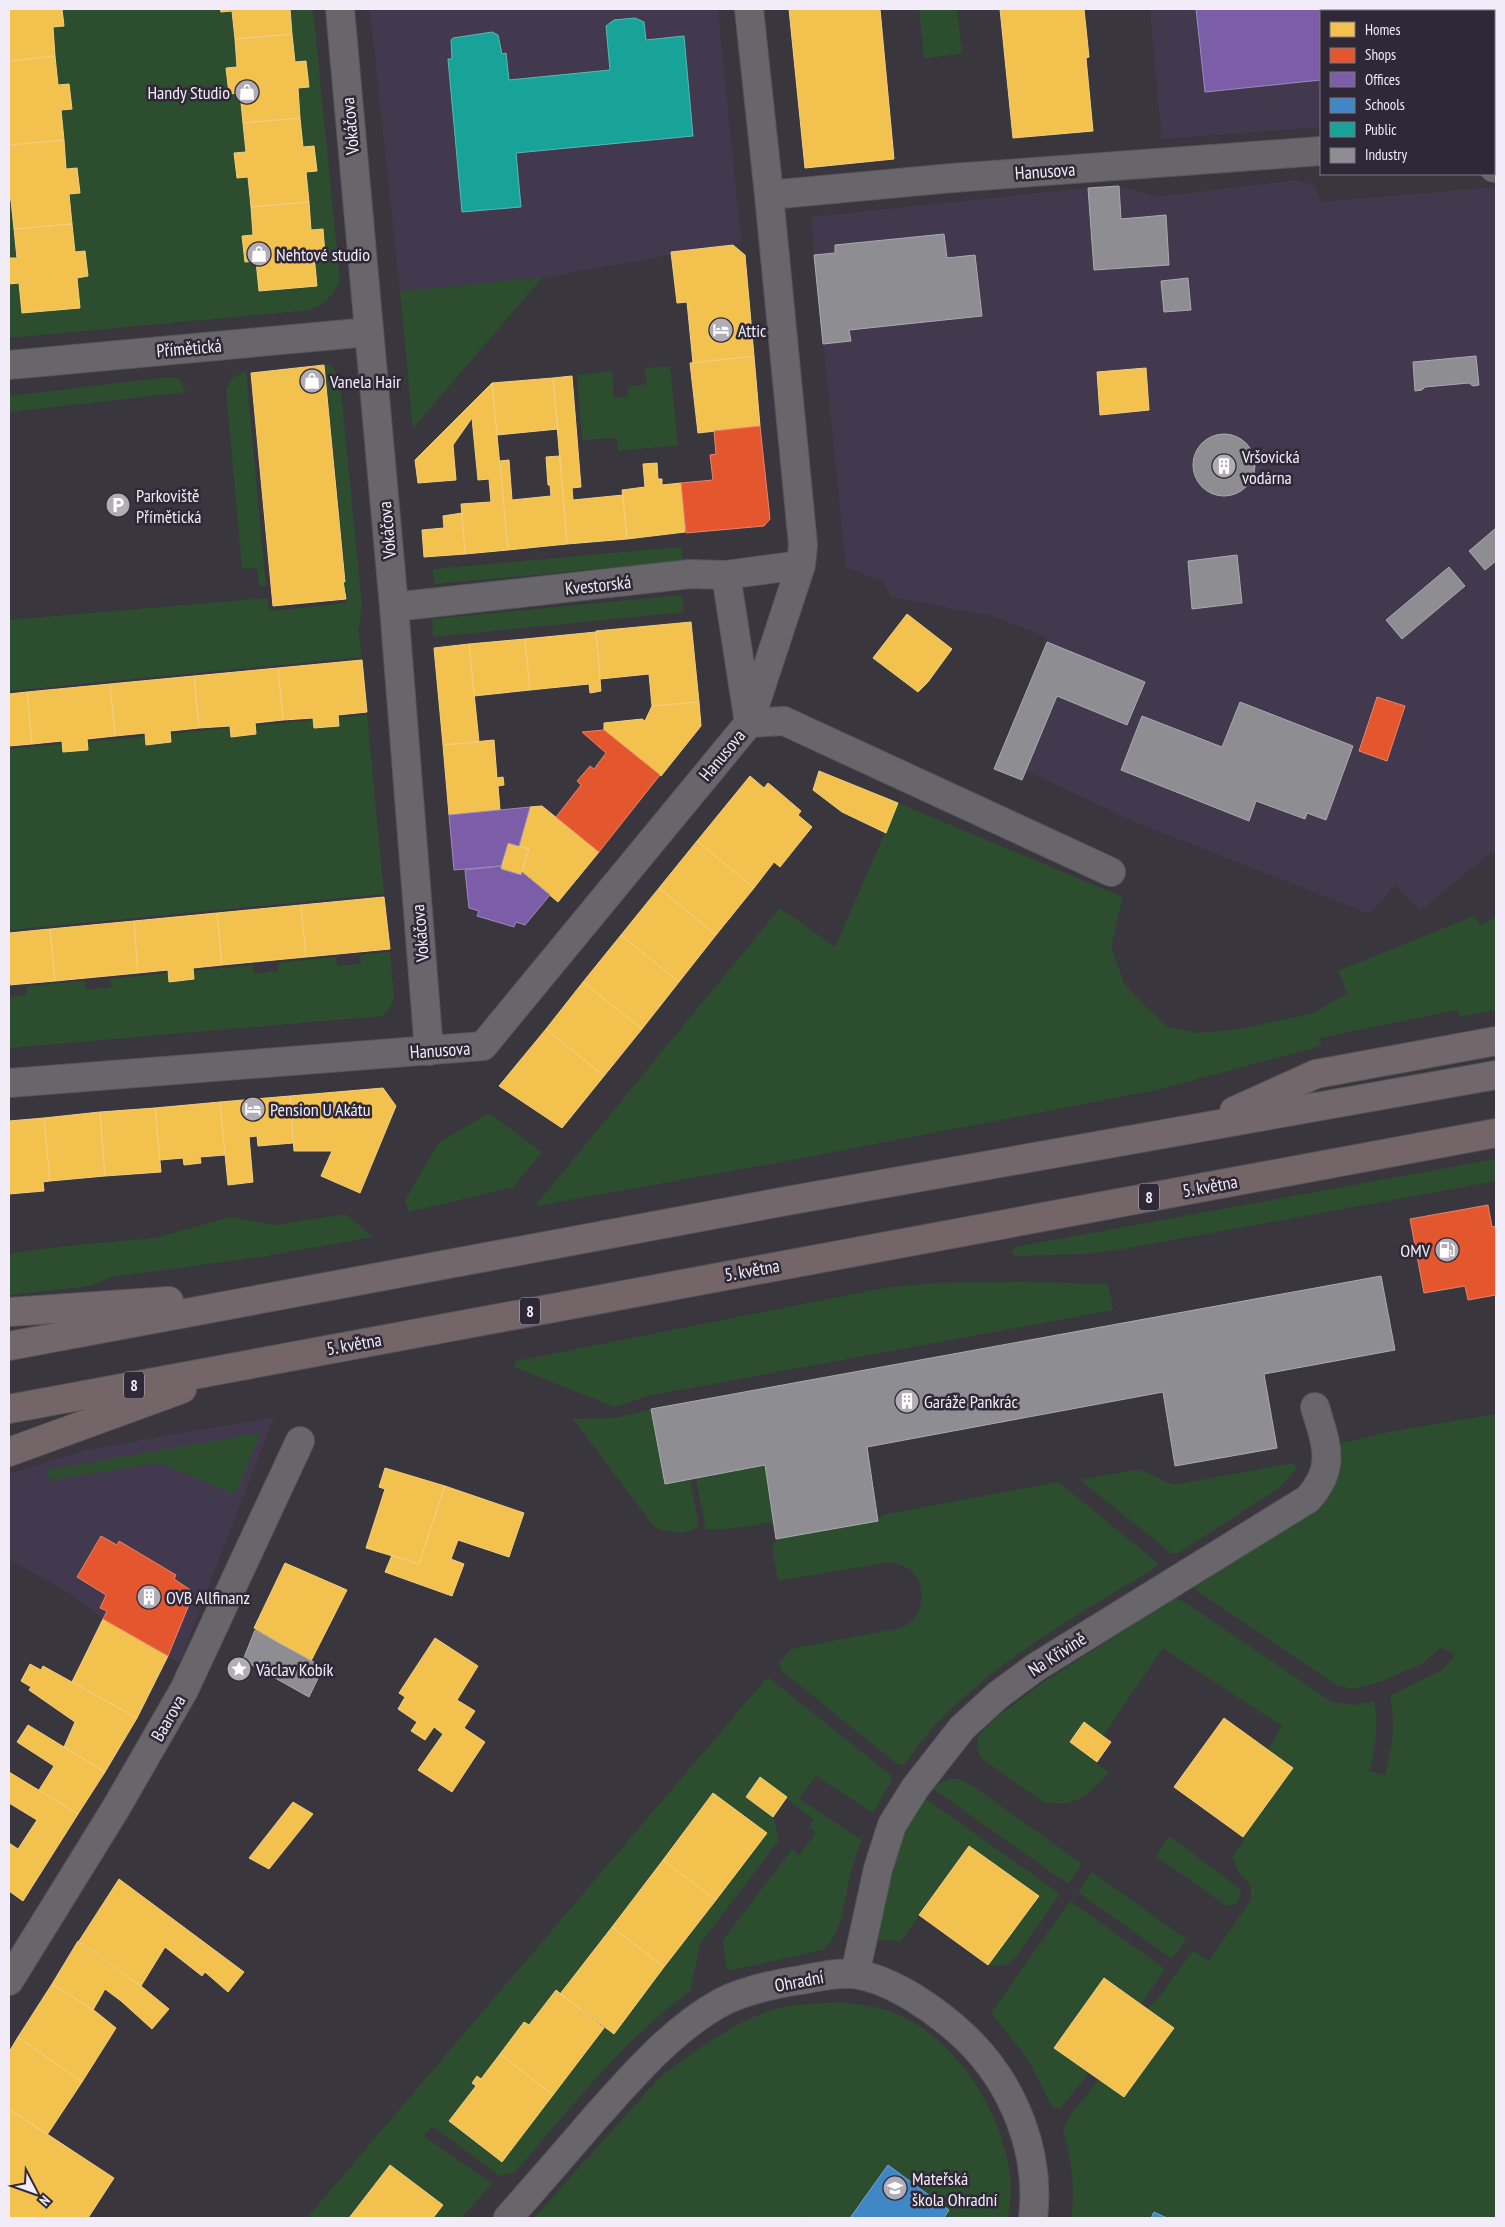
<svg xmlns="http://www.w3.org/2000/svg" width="1505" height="2227" viewBox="0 0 1505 2227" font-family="'PT Sans Narrow',sans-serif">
  <rect width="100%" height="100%" fill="#3a363e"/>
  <path fill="#43394e" d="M370 9H718L741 242 542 278 400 291Z
    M1150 9H1496V113H1494V11H1321V127L1162 139Z
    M1297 180 1314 185 1321 202 1496 187V851L1487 856 1421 910 1395 885 1370 914 1135 822 1027 771 1022 780 994 769 1047 642 1046 637 993 616 891 597 883 582 846 567 811 217 1088 188 1119 186 1156 197Z
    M274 1417 179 1663 103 1619 68 1592 9 1559V1474L86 1450Z"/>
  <path fill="#2c4e2e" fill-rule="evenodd" d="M62 9H220L221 12 232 11 237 67 226 69 229 94 240 93 246 152 234 153 236 178 248 177 253 235 242 237 245 262 256 261 259 291 316 285 314 255 325 254 323 229 311 230 306 172 317 170 314 146 303 147 298 88 309 86 306 61 295 62 290 9H313L340 281C332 297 325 304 309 310L9 338V284L19 283 23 313 79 308 77 278 88 276 85 251 75 252 69 194 80 193 77 168 66 169 61 110 72 109 69 84 58 85 53 27 64 26Z
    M919 9H957L962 54 924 58Z
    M9 200H11L17 258H9Z
    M542 278 413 428 400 291Z
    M325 364 334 369 340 382 362 606 358 631 362 657 9 691V620L268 598 269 611 347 603 346 589H344L343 581H346Z
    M670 366 678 445 618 451 617 438 582 440 577 375 612 371 614 398 628 397V387L647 384 645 368Z
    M246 371 266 586H259L257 568 242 569 226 390 232 378Z
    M169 377 179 378 186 392 9 412V396Z
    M681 547 683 561 434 584 433 569Z
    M682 595 684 612 433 637 432 619Z
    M367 715 384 894 9 930V749L62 744 63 752 88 750 87 742 145 736 146 745 171 742 170 734 230 728 231 737 256 734 255 726 313 720 314 728 338 726V718Z
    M898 803 1123 897 1111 946 1124 984 1145 1006 1168 1027 1197 1033 1234 1030 1314 1013 1347 993 1338 971 1474 916 1480 925 1496 917V1010L1459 1017 1457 1010 1320 1038 1321 1046 1156 1090 781 1162 535 1206 780 908 835 947Z
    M390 952 394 999 390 1008 382 1016 9 1048V997L27 995V986L85 981 86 990 111 987 110 979 168 973 169 982 194 979 193 971 253 965 254 974 278 971V963L336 957 337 966 361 964 360 955Z
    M489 1113 542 1152 513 1187 409 1212 405 1201 438 1143Z
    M1496 1159V1181L1117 1250 1084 1254 1014 1256 1011 1253 1015 1247Z
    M345 1214 373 1237 266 1256 112 1277 90 1286 9 1295V1254L56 1247 155 1238 231 1217 276 1225Z
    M1021 1282 1108 1284 1113 1310 647 1396 615 1407 514 1367 516 1361 884 1288 935 1283Z
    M651 1409 665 1483 690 1480 699 1525C691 1536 662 1533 653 1525L573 1419 616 1418Z
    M1496 1414V2218H1167L1154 2212 1151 2218H1071C1076 2188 1071 2159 1063 2129L1070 2116 1099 2079 1124 2097 1173 2028 1147 2009 1156 2001 1193 1951 1209 1961 1251 1900V1886L1240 1874 1232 1858 1245 1839 1243 1837 1293 1768 1268 1750 1282 1726 1163 1648 1103 1736 1084 1723 1070 1742 1109 1773C1088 1794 1076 1809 1043 1802L981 1758 977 1746 978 1736 995 1719 1039 1685 1175 1598 1184 1602 1332 1702 1354 1705 1374 1701C1379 1726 1376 1746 1369 1771L1385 1775C1393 1743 1396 1729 1390 1696L1442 1670 1455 1655 1441 1647 1423 1663 1385 1680 1354 1689 1336 1685 1193 1588 1304 1516 1337 1467 1341 1443 1394 1431Z
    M261 1433 235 1494 159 1463 49 1480 48 1470Z
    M1294 1463 1297 1468 1279 1488 1178 1553H1171L1080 1480 1139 1469 1173 1485Z
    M765 1465 773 1522 729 1529H706L696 1479Z
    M1058 1482 1158 1563 1154 1568C1080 1614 1001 1657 940 1720 927 1733 916 1749 904 1764L901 1765 896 1763 781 1670 779 1663 791 1649 901 1628C905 1625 911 1623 914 1619 926 1604 925 1578 906 1567 902 1565 896 1564 891 1562L778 1581 772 1547 776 1539 878 1521 882 1515Z
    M769 1678 892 1776 890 1783 873 1813 816 1776 799 1799 860 1839 866 1829C860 1843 855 1858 851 1873 844 1898 844 1932 823 1950L727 1971 723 1940 792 1849 799 1855 816 1833 809 1827 814 1820 760 1778 746 1797 773 1817 779 1840 700 1944 690 1991C622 2041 570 2109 515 2172L500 2176 432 2126 424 2136 492 2184 461 2218H433L442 2205 390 2165 349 2218H307L765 1680ZM713 1793 766 1833 614 2034 604 2028 502 2162 449 2121 476 2086 473 2083 481 2079 524 2022 529 2025 555 1990 560 1994Z
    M949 1779H958L970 1784 1082 1864 1068 1884 932 1788Z
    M925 1798 1060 1894 1017 1955 1005 1966 988 1965 1038 1896 969 1847 901 1941 877 1940 885 1891 901 1841Z
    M1169 1836 1239 1888 1241 1893C1240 1902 1234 1907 1225 1905L1156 1856Z
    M1092 1872 1186 1939 1172 1959 1078 1892Z
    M1070 1901 1165 1969 1141 2004 1104 1978 1054 2047 1089 2073 1061 2108H1053L1027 2058 991 2013Z
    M836 2002C860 2004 882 2006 903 2017 959 2043 1004 2116 1010 2176 1012 2190 1010 2204 1008 2218H944L949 2210 888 2166 850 2218H807L804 2216 802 2218H534L660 2077C695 2051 733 2022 775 2009 794 2004 817 2004 836 2002Z"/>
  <path fill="#f2c14e" stroke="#f2ce81" d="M9 9H62L64 26 53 27 55 56 9 61Z
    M220 9H290L292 34 235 39 232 11 221 12Z
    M789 9H880L894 159 805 168Z
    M1000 9H1084L1089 57 1086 58 1093 131 1013 138Z
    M292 34 295 62 306 61 309 87 298 88 300 118 243 123 240 93 229 94 226 68 237 67 235 39Z
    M55 56 58 85 69 84 72 109 61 110 64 140 9 145V61Z
    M300 118 303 147 314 146 317 171 306 172 309 202 251 207 248 177 237 178 234 153 246 152 243 123Z
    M64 140 66 169 77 168 80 193 69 194 72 224 14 229 11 200H9V145Z
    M309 202 311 230 323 229 325 254 314 255 317 286 259 291 256 261 245 262 242 236 253 235 251 207Z
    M72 224 75 252 85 251 88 276 77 278 80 308 22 313 19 283 9 284V258H17L14 229Z
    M733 245 745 255 754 356 693 363 687 302 677 303 671 252Z
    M754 356 760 426 698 433 690 363Z
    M324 365 345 582 343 581 346 599 273 606 251 373Z
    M1146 368 1149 410 1100 415 1097 372Z
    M572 376 581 487 572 488 573 500 623 495 627 539 567 544 553 378Z
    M553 378 558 429 497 435 492 383Z
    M492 383 508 550 465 554 461 504 491 502 489 479 478 480 472 418 453 445 456 480 418 483 415 460Z
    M560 456 567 544 508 550 500 461 509 460 512 500 551 496 550 485H548L546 457Z
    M657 463 658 479H662V485L681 483 685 532 627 539 622 490 645 487 643 464Z
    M462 513 465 554 424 557 422 530 444 528 443 516Z
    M907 614 952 649 928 682 918 692 873 658Z
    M691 622 699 702 652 706 649 674 600 679 596 631Z
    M596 632 601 691 590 693 589 684 530 690 525 639Z
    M525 639 530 690 474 696 469 644Z
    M469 644 479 742 443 745 434 648Z
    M362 660 367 712 338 715 339 726 314 728 313 718 283 720 278 668Z
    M278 668 283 720 255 723 256 734 231 737 230 726 199 728 194 676Z
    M194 676 199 728 170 731 171 742 146 745 145 733 115 736 110 684Z
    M110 684 115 736 87 739 88 750 63 752 62 741 32 744 27 692Z
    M27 692 32 744 9 746V694Z
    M699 702 701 726 661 776 604 730V723L642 719 645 721 652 706Z
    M494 740 497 778 503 777 504 785 498 786 500 810 449 815 443 745Z
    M819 771 898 803 886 833 842 812 813 790Z
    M750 776 764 788 768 783 773 787 801 811 798 815 812 827 780 867 774 862 754 888 697 841Z
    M542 806 599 852 558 902 522 872 529 849 519 846 530 807Z
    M697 841 754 888 716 935 659 888Z
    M508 843 529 849 521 875 501 869Z
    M659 888 716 935 679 982 621 935Z
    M384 897 390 949 306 957 301 905Z
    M301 905 306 957 222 965 217 913Z
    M217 913 222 965 193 968 194 979 169 982 168 970 138 973 134 921Z
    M134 921 138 973 55 981 50 929Z
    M50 929 55 981 9 985V933Z
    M621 935 679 982 642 1029 583 982Z
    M583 982 642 1029 604 1076 546 1029Z
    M546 1029 604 1076 562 1128 499 1086Z
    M383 1088 396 1106 360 1193 321 1176 332 1151H294L290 1096Z
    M290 1096 293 1143 258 1146 257 1136 249 1137 253 1182 228 1185 220 1102Z
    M220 1102 225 1155 200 1157 201 1163 184 1165 183 1158 160 1160 155 1108Z
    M155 1108 161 1172 105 1176 100 1112Z
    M100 1112 105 1176 50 1181 44 1118Z
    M44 1118 50 1181 43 1182 44 1191 9 1194V1121Z
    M385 1468 445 1486 419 1564 366 1548 385 1489 379 1487Z
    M445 1486 524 1513 509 1557 458 1540 451 1559 464 1564 452 1596 385 1572 392 1555 419 1564Z
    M285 1563 347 1590 311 1661 254 1628Z
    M103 1619 168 1656 137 1718 72 1682Z
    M435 1638 478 1666 457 1700 475 1711 464 1728 485 1742 452 1792 418 1770 443 1734 434 1727 425 1740 411 1731 417 1722 398 1709 405 1697 399 1693Z
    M30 1664 41 1670 43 1666 137 1718 105 1772 64 1747 75 1722 29 1690 31 1687 21 1681Z
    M1224 1718 1293 1768 1243 1837 1174 1787Z
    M1084 1722 1111 1742 1097 1762 1070 1742Z
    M28 1725 105 1772 78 1814 39 1790 54 1766 17 1742Z
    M9 1772 78 1814 23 1901 9 1891V1843L18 1849 37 1820 9 1803Z
    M760 1777 787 1797 773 1817 746 1797Z
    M713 1793 767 1833 716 1900 663 1860Z
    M293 1802 313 1814 269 1869 249 1858Z
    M969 1846 1039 1896 988 1965 919 1915Z
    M663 1860 716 1900 664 1967 612 1927Z
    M119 1879 244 1972 228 1992 205 1972 202 1976 165 1947 141 1986 79 1941Z
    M612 1927 664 1967 614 2034 560 1994Z
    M78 1941 141 1986 169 2009 152 2029 121 2001 105 1989 93 2010 52 1984Z
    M1104 1978 1174 2028 1124 2097 1054 2048Z
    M52 1984 95 2011 116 2028 82 2082 18 2037Z
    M556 1990 604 2028 553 2095 500 2054 524 2022 529 2025Z
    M18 2037 82 2082 47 2135 9 2109V2052Z
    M500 2054 553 2095 502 2162 449 2121 476 2086 472 2083 477 2076 481 2079Z
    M9 2109 114 2178 88 2218H9Z
    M390 2165 443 2205 433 2218H349Z"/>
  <path fill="#e4572e" stroke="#e8846a" d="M760 426 770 519 764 526 686 533 681 483 713 480 710 455 716 454 714 431Z
    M1377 697 1405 706 1387 761 1359 751Z
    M604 730 660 775 599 852 556 817 581 785 577 781 590 766 594 769 606 753 582 732Z
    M1488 1205 1492 1227 1496 1226V1295L1468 1300 1465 1286 1424 1293 1410 1219Z
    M101 1536 117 1545 119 1541 176 1575 174 1579 189 1589 193 1595 168 1656 103 1619 107 1611 100 1608 106 1595 77 1577Z"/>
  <path fill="#7b5ea7" stroke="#9e89bf" d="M1196 9H1465L1466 11H1321V80L1205 92Z
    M530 807 519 846 508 843 501 866 454 870 449 815Z
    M501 866V869L521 875 522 872 550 895 525 925 516 922 514 927 477 916 479 911 469 908 465 870Z"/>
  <path fill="#3f88c5" stroke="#74a6d4" d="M888 2165 949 2210 944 2218H850Z
    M1154 2212 1167 2218H1151Z"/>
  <path fill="#17a398" stroke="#58b9b4" d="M635 18 644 22 646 40 684 36 693 136 516 153 521 207 462 212 448 59H452L451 40 453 38 492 32 498 35 502 54 506 53 509 80 610 70 606 26 614 20Z"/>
  <path fill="#8d8d92" stroke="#abaab0" d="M1119 186 1121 219 1166 215 1169 265 1094 270 1088 188Z
    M944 234 947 258 975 255 982 316 849 330 851 341 823 344 814 255 835 253V245Z
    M1188 278 1191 310 1164 312 1161 281Z
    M1476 356 1479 385 1473 386 1469 383 1425 387 1422 390 1415 391 1413 362Z
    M1193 465a31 31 0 1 1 62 0a31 31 0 1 1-62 0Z
    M1496 528V561L1485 570 1469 551Z
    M1237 555 1242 603 1192 609 1188 561Z
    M1449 567 1465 586 1402 639 1386 620Z
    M1047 642 1145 682 1127 725 1057 696 1022 780 994 769Z
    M1240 702 1353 746 1326 820 1307 813 1305 819 1256 801 1249 821 1121 770 1142 716 1222 747Z
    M1381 1276 1395 1350 1264 1374 1277 1448 1175 1466 1163 1392 867 1447 878 1521 776 1539 765 1465 665 1484 651 1409Z
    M255 1630 321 1666 323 1668 309 1697 243 1660Z"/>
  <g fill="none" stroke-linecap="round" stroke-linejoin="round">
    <defs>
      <path id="minor" d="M340 9 394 607 429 1051
        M1494 168H1496
        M769 195 952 178 1321 151
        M9 365 369 332
        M726 575 749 723 784 721 1111 872
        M394 607 690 574 726 575 801 565
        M9 1083 483 1046 749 723 801 565 803 545 769 195 749 9
        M855 1974 878 1869 892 1825 915 1788 962 1728 998 1695 1036 1667 1308 1499C1337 1467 1326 1444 1315 1407
        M9 1981 116 1808 184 1690 300 1441
        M508 2218C537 2185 566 2152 594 2119 632 2077 672 2029 722 2002 745 1990 775 1984 801 1980 818 1977 837 1972 854 1974 893 1979 940 2013 967 2039 1014 2085 1041 2153 1033 2218"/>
      <path id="major" d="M1234 1111 1316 1074 1496 1041
        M9 1312 169 1301
        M9 1346 792 1200 1496 1075"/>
      <path id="highway" d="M9 1409 1496 1133
        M9 1452 182 1389"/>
    </defs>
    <use href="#minor" stroke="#57545b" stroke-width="30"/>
    <use href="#major" stroke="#57545b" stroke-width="30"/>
    <use href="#highway" stroke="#57545b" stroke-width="30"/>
    <use href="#minor" stroke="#68666b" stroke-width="28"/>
    <use href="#major" stroke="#72686c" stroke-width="28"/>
    <use href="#highway" stroke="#746668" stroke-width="28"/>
  </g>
  <defs>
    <symbol id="shop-disc" viewBox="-11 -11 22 22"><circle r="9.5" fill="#b1acb6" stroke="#2f2837"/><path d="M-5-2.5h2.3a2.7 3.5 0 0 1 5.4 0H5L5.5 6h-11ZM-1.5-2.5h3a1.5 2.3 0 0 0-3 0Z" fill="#fff"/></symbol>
    <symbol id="hotel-disc" viewBox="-11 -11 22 22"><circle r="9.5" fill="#b1acb6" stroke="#2f2837"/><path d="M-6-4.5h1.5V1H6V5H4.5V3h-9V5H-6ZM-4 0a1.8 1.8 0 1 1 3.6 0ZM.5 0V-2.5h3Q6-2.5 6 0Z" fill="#fff"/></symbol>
    <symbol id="building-disc" viewBox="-11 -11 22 22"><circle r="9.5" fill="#b1acb6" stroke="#2f2837"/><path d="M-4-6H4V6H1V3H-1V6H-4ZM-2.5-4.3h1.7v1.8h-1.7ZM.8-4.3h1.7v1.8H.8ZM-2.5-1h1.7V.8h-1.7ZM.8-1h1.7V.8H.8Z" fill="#fff"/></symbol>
    <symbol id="parking-disc" viewBox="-11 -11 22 22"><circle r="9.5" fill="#b1acb6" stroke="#2f2837"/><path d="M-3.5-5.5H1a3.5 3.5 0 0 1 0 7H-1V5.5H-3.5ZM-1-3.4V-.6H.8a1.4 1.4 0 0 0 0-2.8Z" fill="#fff"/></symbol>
    <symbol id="fuel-disc" viewBox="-11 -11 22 22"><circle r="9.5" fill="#b1acb6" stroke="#2f2837"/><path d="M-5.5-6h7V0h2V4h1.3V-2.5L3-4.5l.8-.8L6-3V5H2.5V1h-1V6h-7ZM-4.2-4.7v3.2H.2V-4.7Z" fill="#fff"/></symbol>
    <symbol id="sight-disc" viewBox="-11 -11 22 22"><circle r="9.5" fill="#b1acb6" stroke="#2f2837"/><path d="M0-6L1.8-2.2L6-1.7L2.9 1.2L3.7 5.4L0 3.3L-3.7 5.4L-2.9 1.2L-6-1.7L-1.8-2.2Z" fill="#fff"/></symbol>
    <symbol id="school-disc" viewBox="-11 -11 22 22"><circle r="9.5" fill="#b1acb6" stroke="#2f2837"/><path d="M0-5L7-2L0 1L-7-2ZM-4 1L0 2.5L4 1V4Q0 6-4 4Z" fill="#fff"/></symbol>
  </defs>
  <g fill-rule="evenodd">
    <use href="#shop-disc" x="233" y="78" width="28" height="28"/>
    <use href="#shop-disc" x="245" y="240" width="28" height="28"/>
    <use href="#hotel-disc" x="707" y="316" width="28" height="28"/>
    <use href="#shop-disc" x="298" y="367" width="28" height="28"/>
    <use href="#building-disc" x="1210" y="452" width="28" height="28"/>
    <use href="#parking-disc" x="104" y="491" width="28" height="28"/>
    <use href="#hotel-disc" x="239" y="1095" width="28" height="28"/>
    <use href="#fuel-disc" x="1433" y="1236" width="28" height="28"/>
    <use href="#building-disc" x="893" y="1387" width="28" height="28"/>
    <use href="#building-disc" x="135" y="1583" width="28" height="28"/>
    <use href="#sight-disc" x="225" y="1655" width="28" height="28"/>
    <use href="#school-disc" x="881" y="2174" width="28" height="28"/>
  </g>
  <g text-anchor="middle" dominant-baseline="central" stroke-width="5" stroke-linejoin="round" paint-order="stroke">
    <g fill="#2f2837" stroke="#b7b1bd" stroke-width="1">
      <rect x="1139" y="1183.5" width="20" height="27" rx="4"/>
      <rect x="520" y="1297.5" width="20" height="27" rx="4"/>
      <rect x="124" y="1371.5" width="20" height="27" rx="4"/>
    </g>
    <g font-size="16" font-weight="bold" fill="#f1ecf7">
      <text x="1149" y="1197">8</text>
      <text x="530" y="1311">8</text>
      <text x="134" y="1385">8</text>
    </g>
    <g font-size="18" fill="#f1ecf7" stroke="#2f2837" text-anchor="start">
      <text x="230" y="92" text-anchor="end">Handy Studio</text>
      <text x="276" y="254">Nehtové studio</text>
      <text x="738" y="330">Attic</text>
      <text x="330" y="381">Vanela Hair</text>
      <text x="1242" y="456">Vršovická<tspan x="1242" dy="21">vodárna</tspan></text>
      <text x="136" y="495">Parkoviště<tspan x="136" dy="21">Přímětická</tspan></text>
      <text x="270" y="1109">Pension U Akátu</text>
      <text x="1430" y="1250" text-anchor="end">OMV</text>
      <text x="924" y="1401">Garáže Pankrác</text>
      <text x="166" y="1597">OVB Allfinanz</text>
      <text x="256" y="1669">Václav Kobík</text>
      <text x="912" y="2178">Mateřská<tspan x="912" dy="21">škola Ohradní</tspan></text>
    </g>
    <g font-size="18" fill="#f1ecf7" stroke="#2f2837">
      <text transform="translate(350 126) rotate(-95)">Vokáčova</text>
      <text transform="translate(1045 171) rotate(-4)">Hanusova</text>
      <text transform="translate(189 348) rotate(-5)">Přímětická</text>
      <text transform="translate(387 530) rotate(-95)">Vokáčova</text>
      <text transform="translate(598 585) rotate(-6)">Kvestorská</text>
      <text transform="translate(722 755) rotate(-50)">Hanusova</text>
      <text transform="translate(420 933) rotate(-95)">Vokáčova</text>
      <text transform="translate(440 1050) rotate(-4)">Hanusova</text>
      <text transform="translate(1210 1186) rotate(-10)">5. května</text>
      <text transform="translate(752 1270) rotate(-10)">5. května</text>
      <text transform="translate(354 1344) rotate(-10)">5. května</text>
      <text transform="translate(1057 1654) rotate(-33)">Na Křivině</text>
      <text transform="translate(168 1718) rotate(-60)">Baarova</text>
      <text transform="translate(799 1981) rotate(-11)">Ohradní</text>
    </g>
  </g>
  <rect width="1505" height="2227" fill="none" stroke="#f1ecf7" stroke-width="20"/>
  <rect x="1320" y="10" width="175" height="165" fill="#2f2837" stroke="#7d7684"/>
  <rect x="1330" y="22" width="25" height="15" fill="#f2c14e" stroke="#7d7684"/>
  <text x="1365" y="35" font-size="15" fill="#f1ecf7">Homes</text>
  <rect x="1330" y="48" width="25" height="15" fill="#e4572e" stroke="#7d7684"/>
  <text x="1365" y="60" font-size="15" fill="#f1ecf7">Shops</text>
  <rect x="1330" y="72" width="25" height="15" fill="#7b5ea7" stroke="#7d7684"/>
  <text x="1365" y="85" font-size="15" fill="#f1ecf7">Offices</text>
  <rect x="1330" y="98" width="25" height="15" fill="#3f88c5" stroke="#7d7684"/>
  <text x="1365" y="110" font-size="15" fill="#f1ecf7">Schools</text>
  <rect x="1330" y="122" width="25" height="15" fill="#17a398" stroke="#7d7684"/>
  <text x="1365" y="135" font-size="15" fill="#f1ecf7">Public</text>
  <rect x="1330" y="148" width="25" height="15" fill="#8d8d92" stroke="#7d7684"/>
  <text x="1365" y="160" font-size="15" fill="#f1ecf7">Industry</text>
  <g transform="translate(35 2192) rotate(131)" stroke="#2f2837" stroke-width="4" paint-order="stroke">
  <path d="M0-4L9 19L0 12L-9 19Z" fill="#f1ecf7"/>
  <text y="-8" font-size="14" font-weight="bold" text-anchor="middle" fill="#f1ecf7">N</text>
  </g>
</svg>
